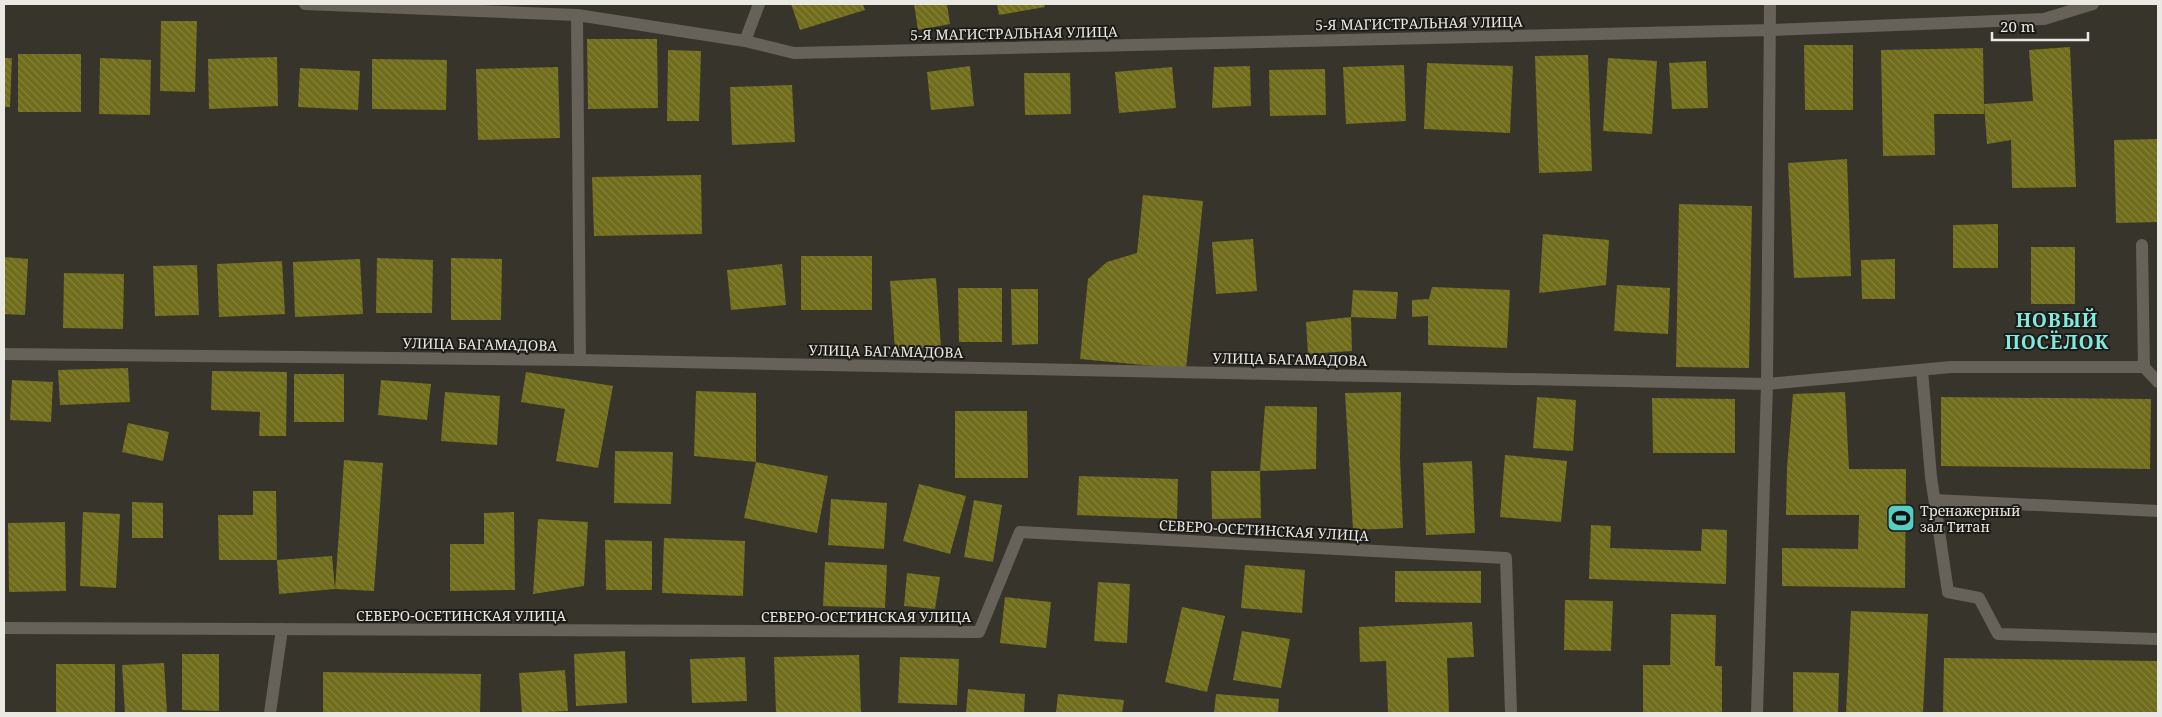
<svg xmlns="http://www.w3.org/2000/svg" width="2162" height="717" viewBox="0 0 2162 717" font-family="'Noto Serif',serif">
  <defs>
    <pattern id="building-back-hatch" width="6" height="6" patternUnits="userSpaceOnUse" patternTransform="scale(1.25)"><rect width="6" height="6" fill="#6f6c1b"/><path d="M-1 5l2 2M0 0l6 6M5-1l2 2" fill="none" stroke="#84813c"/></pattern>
  </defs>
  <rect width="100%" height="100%" fill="#37342b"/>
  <path fill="url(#building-back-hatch)" d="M791 4H863L865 10 800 30Z
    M914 4H947L950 24 918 30Z
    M997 4H1044L1045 7 999 15Z
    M161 21H197L195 92 160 91Z
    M587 39H657L658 108 588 109Z
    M1804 45H1853V110H1805Z
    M2070 47 2076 187 2012 188 2011 140 1987 144 1984 104V114H1934L1935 155 1883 156 1881 50 1983 48 1984 104 2033 101 2029 50Z
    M668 50 701 51 699 121H667Z
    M18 54H81V112H18Z
    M1588 55 1592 171 1539 173 1535 56Z
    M277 57 278 106 209 109 208 59Z
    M4 58H12L10 107H4Z
    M100 58 151 60 150 115 99 114Z
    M1608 58 1657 61 1652 134 1603 131Z
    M372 59 447 60 446 110 372 109Z
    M1706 61 1708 108 1672 109 1669 63Z
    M1427 63 1513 66 1510 133 1424 129Z
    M1404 65 1406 121 1346 124 1343 67Z
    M970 66 974 106 931 110 927 72Z
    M1250 66 1251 106 1212 108 1214 67Z
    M558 67 560 138 478 140 476 69Z
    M1172 67 1176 108 1119 113 1115 72Z
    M300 68 360 71 358 110 298 107Z
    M1325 69 1326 115 1270 116 1269 70Z
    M1024 73H1070L1071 114 1025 115Z
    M792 85 795 142 732 145 730 87Z
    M2158 139V222L2116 223 2114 140Z
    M1847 159 1851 276 1794 278 1788 163Z
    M701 175 702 234 594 236 592 177Z
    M1143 195 1203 201 1186 369 1080 359 1088 279 1107 262 1137 253Z
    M1679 204 1752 206 1749 368 1676 367Z
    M1998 224V268H1953V225Z
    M1543 234 1609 240 1606 285 1539 293Z
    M1253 239 1257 291 1216 294 1212 242Z
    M2031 247H2075V304H2031Z
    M801 256H872V310H801Z
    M4 257 28 259 25 315 4 314Z
    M377 258 433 260 432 313H376Z
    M451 258 502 259 501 320H451Z
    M360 259 363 314 295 317 293 262Z
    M1895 259V299H1862L1861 260Z
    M282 261 285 314 219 317 217 264Z
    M782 264 786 305 731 310 727 270Z
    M197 265 199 315 155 316 153 266Z
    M64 273 124 274 123 329 63 328Z
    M936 278 941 347 895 350 890 281Z
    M1617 285 1670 288 1668 334 1614 331Z
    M1432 287 1510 290 1507 348 1428 345V316L1412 317V300L1429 299Z
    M958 288H1002V342H959Z
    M1011 289H1038V344L1012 345Z
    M1353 290 1398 292 1396 319 1351 317Z
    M1351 317 1352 351 1308 354 1306 322Z
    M128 368 130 402 60 405 58 370Z
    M212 371 287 372 286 436H259L260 412 211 410Z
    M526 372 613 386 598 468 556 461 565 409 521 402Z
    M294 374H344V422H294Z
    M12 380 53 382 51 422 10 420Z
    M381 380 431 384 427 420 378 415Z
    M696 391 756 393V462L694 456Z
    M445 392 500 396 497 445 441 441Z
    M1401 392 1400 459 1403 528 1353 530 1345 393Z
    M1845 392 1849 469H1906L1905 588 1782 586V548L1858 549 1859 515H1786L1787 468 1793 394Z
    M1537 397 1576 400 1573 451 1533 448Z
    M1941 397 2151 399 2150 469 1941 466Z
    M1652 398 1735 399V453H1653Z
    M1265 406 1317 407 1316 469 1260 471Z
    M955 411H1027L1028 478H955Z
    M128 423 169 432 163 461 122 452Z
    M615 451 673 452 671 504 614 503Z
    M1505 455 1567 461 1561 522 1500 517Z
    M344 460 383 463 374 591 335 589Z
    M1472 461 1475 533 1426 535 1423 463Z
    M756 462 828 476 817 533 744 518Z
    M1211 471H1260L1261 518 1212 519Z
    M1079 476 1178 479 1177 519 1077 515Z
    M919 484 966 496 950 554 903 541Z
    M253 491H276L277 560 332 556 335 589 279 594 277 560H219L218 515H253Z
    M831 499 887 503 884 549 828 545Z
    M974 500 1002 505 993 562 964 557Z
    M132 502 163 503V538H132Z
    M83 512 120 514 116 588 80 586Z
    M514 512 515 590 450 591V544H484V513Z
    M538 519 588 522 584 586 533 594Z
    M65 522 66 591 9 592 8 523Z
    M1591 525 1611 526 1610 548 1701 551 1702 529 1727 530 1726 584 1589 579Z
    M664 538 745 541 743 596 662 593Z
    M605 540 652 541V590H606Z
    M825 562 887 565 885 608 823 606Z
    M1245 565 1305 570 1302 613 1241 608Z
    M1395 571H1481V603L1395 602Z
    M907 573 940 577 935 609 904 606Z
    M1098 582 1130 584 1127 643 1094 641Z
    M1005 597 1051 602 1046 648 1000 643Z
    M1565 600 1613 601 1611 651 1564 650Z
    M1182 607 1225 616 1207 692 1165 682Z
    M1851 611 1928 614 1923 713H1846Z
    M1671 614 1716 615 1715 666H1722V713H1643V665H1670Z
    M1472 622 1474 657 1447 658 1449 713H1388L1386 661 1360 662 1359 627Z
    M1242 631 1290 639 1281 688 1233 680Z
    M625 651 627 703 576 706 574 654Z
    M182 654H219V711L182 710Z
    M859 655 861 713H776L774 657Z
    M745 657 747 701 692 703 690 659Z
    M900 657 959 659 957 705 898 703Z
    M1944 658 2158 661V713H1943Z
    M164 663 167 713H125L122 665Z
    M56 664H115V713H56Z
    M565 670 568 711 522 713 519 673Z
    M323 672 481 674 480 713H323Z
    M1793 672 1839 673 1838 713H1793Z
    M968 689 1025 694 1024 713H966Z
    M1058 694 1124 700 1122 713H1056Z
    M1216 694 1279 699 1278 713H1214Z"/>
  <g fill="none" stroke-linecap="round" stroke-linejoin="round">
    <path stroke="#666259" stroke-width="12" d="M577 15 580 360
      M2142 245 2144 367
      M1922 370 1931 477 1948 592 1979 598 1998 634 2158 639
      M1767 384 1951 367H2144L2158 382
      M1935 500 2158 511
      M270 713 282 629"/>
    <path stroke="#666259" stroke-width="12" d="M305 4 577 15 745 41 759 4
      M745 41 794 53 1771 30 2044 19 2093 4
      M4 354 580 360 1767 384
      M4 628 979 632 1020 532 1506 558 1511 713
      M1757 713 1767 384 1770 4"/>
  </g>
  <defs>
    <symbol id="stadium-square" viewBox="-11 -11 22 22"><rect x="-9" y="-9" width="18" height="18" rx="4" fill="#56cec3" stroke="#1d1b18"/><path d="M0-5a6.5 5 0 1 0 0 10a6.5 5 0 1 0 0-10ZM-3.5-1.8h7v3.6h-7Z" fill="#111"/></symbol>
  </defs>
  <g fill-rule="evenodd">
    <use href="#stadium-square" x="1885" y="502" width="32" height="32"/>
  </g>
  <g text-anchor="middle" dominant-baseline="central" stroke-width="4" stroke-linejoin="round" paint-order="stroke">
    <g font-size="14" fill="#eae8e3" stroke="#1d1b18">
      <text transform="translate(1419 23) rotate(-1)">5-Я МАГИСТРАЛЬНАЯ УЛИЦА</text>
      <text transform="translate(1014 33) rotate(-1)">5-Я МАГИСТРАЛЬНАЯ УЛИЦА</text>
      <text transform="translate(480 344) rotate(1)">УЛИЦА БАГАМАДОВА</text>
      <text transform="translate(886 351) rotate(1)">УЛИЦА БАГАМАДОВА</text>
      <text transform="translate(1290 359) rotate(1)">УЛИЦА БАГАМАДОВА</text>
      <text transform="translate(1264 530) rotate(3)">СЕВЕРО-ОСЕТИНСКАЯ УЛИЦА</text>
      <text x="461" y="615">СЕВЕРО-ОСЕТИНСКАЯ УЛИЦА</text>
      <text x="866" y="616">СЕВЕРО-ОСЕТИНСКАЯ УЛИЦА</text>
    </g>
    <g font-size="14" fill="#eae8e3" stroke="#1d1b18" text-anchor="start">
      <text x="1920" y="510">Тренажерный<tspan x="1920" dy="16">зал Титан</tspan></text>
    </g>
    <g font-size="19" font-weight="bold" letter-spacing="1" fill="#81eadf" stroke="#1d1b18">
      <text x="2057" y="320">НОВЫЙ<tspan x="2057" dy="22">ПОСЁЛОК</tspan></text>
    </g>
  </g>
  <rect width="2162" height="717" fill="none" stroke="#eae8e3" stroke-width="10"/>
  <path d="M1992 32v8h96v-8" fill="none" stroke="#eae8e3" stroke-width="2.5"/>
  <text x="2000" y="32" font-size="15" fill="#eae8e3" stroke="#1d1b18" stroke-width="4" paint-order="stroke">20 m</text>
</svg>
